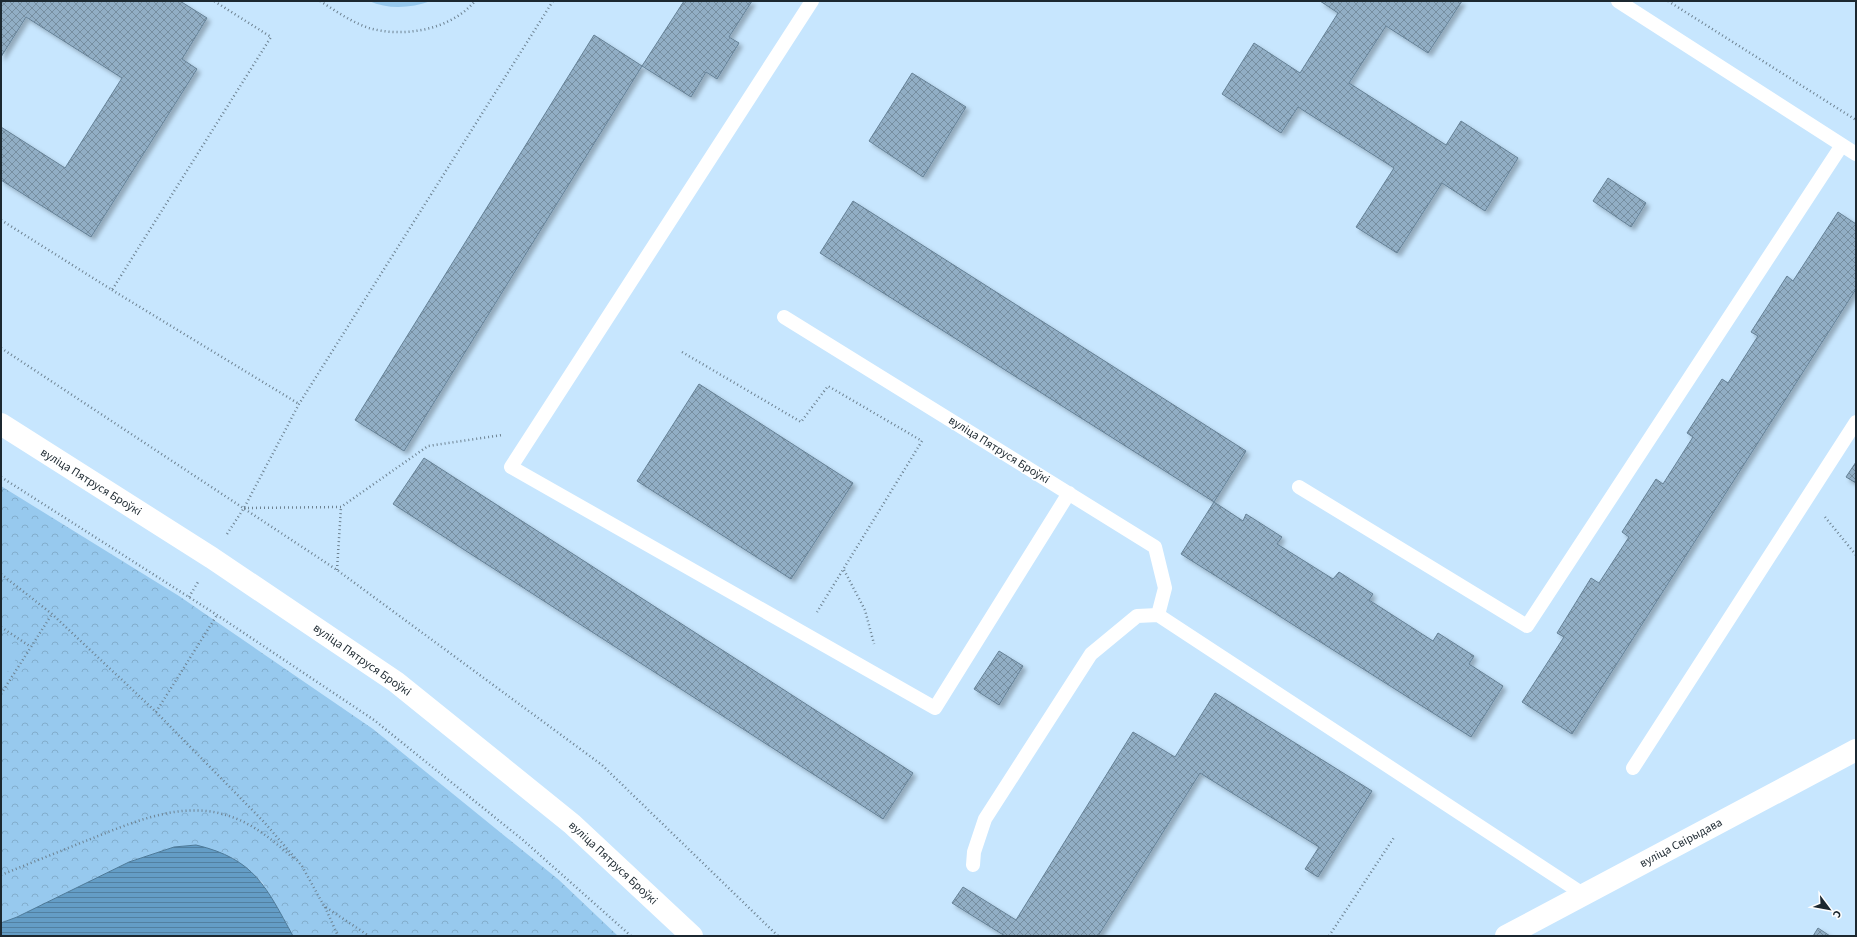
<svg xmlns="http://www.w3.org/2000/svg" width="1857" height="937" viewBox="0 0 1857 937" font-family="'Source Sans 3',sans-serif">
  <defs>
    <pattern id="park-crowns" width="20" height="18" patternUnits="userSpaceOnUse"><rect width="20" height="18" fill="#97c9ee"/><path d="M2 6a3 3 0 1 1 6 0M12 15a3 3 0 1 1 6 0" fill="none" stroke="#82adcc"/></pattern>
    <pattern id="water-rules" width="6" height="5" patternUnits="userSpaceOnUse"><rect width="6" height="5" fill="#649dc6"/><path d="M0 2.5h6" fill="none" stroke="#5280a1"/></pattern>
    <pattern id="building-cross-hatch" width="8" height="8" patternUnits="userSpaceOnUse"><rect width="8" height="8" fill="#91aec5"/><path d="M0 0l8 8M0 8l8-8" fill="none" stroke="#768ea0"/></pattern>
    <filter id="shadow"><feDropShadow dx="3.5" dy="3.5" stdDeviation="2" flood-color="#0004"/></filter>
  </defs>
  <rect width="100%" height="100%" fill="#c7e6fe"/>
  <path fill="url(#park-crowns)" d="M1 486 179 596 373 729 559 880 618 936H293L262 882 233 858 196 845 174 847 129 862 17 917 1 923Z"/>
  <path fill="#97c9ee" d="M369 1H431C411 8 389 10 369 1Z
    M1 637 22 650 1 681Z"/>
  <path fill="url(#water-rules)" stroke="#4e7a99" d="M196 845C255 859 266 887 293 936H1V923L17 917 129 862 174 847Z"/>
  <path fill="url(#building-cross-hatch)" stroke="#658196" filter="url(#shadow)" d="M1 1H180L207 18 182 59 197 69 91 237 1 180V127L65 168 122 78 26 17 1 57Z
    M684 1H752L729 37 739 43 717 79 706 72 691 97 642 66Z
    M1320 1H1462L1428 53 1386 26 1349 83 1446 145 1461 121 1518 158 1485 211 1442 183 1397 253 1356 227 1394 168 1298 107 1281 133 1222 94 1254 43 1300 73 1338 13Z
    M594 35 642 66 404 451 355 420Z
    M912 73 966 107 923 177 869 141Z
    M1608 178 1646 203 1631 227 1593 201Z
    M853 201 1246 451 1214 502 820 253Z
    M1838 212 1856 224V289L1572 734 1522 702 1564 637 1557 633 1591 578 1599 583 1629 537 1622 532 1656 479 1663 484 1693 437 1687 433 1722 379 1728 383 1758 336 1751 332 1787 276 1793 281Z
    M699 384 853 483 791 579 637 481Z
    M424 458 913 773 883 819 393 504Z
    M1856 462V483L1846 477Z
    M1214 502 1243 521 1246 514 1282 537 1277 544 1333 579 1339 572 1373 594 1369 600 1433 641 1438 633 1474 656 1469 664 1503 686 1471 737 1181 554Z
    M999 651 1023 666 999 705 974 689Z
    M1215 693 1372 791 1318 877 1305 869 1319 847 1200 773 1098 936H1005L952 903 963 887 1016 920 1133 732 1175 757Z
    M1818 928 1830 936H1813Z"/>
  <g fill="none" stroke-linecap="round" stroke-linejoin="round">
    <path stroke="#6d8291" stroke-width="2.5" stroke-dasharray="1 3" stroke-linecap="butt" d="M320 1C336 11 351 22 369 28 403 38 451 30 475 1
      M1668 1 1856 120
      M1 220 112 290 271 37 214 1
      M112 290 299 404
      M1 348 337 570 602 765 778 936
      M682 352 801 422 828 386 922 441 817 612
      M1 477 217 615 374 720 523 840 631 936
      M244 508 341 507 428 446 502 435
      M1825 517 1856 555
      M227 534 244 508 299 404 553 1
      M337 570 341 507
      M844 570 865 610 874 644
      M1 574 52 614 156 712 264 822 302 866 324 906 369 936
      M189 597 198 582
      M1 627 31 647
      M1 694 52 614
      M156 712 217 615
      M1 875C28 864 56 853 83 842 127 825 178 800 226 815 253 823 274 841 294 859
      M325 907 338 936
      M1329 936 1395 836"/>
    <path stroke="#fff" stroke-width="14" d="M812 1 511 467 935 708 1069 493
      M1618 1 1856 154
      M784 317 1155 547 1165 588 1158 615
      M1299 487 1527 626 1842 145
      M1633 768 1856 422
      M973 865 974 852 985 819 1091 654 1137 616 1158 615 1583 894"/>
    <path stroke="#fff" stroke-width="22" d="M1 424 212 558 396 682 572 824 692 936"/>
    <path stroke="#fff" stroke-width="22" d="M1506 936 1856 750"/>
  </g>
  <g text-anchor="middle" dominant-baseline="central" stroke-width="3" stroke-linejoin="round" paint-order="stroke">
    <g font-size="12" fill="#1c2830" stroke="#fff">
      <text transform="translate(999 450) rotate(32)">вуліца Пятруся Броўкі</text>
      <text transform="translate(91 482) rotate(32)">вуліца Пятруся Броўкі</text>
      <text transform="translate(362 660) rotate(35)">вуліца Пятруся Броўкі</text>
      <text transform="translate(1681 843) rotate(-28)">вуліца Свірыдава</text>
      <text transform="translate(613 863) rotate(43)">вуліца Пятруся Броўкі</text>
    </g>
  </g>
  <rect width="1857" height="937" fill="none" stroke="#1c2830" stroke-width="4"/>
  <g transform="translate(1829 909) rotate(122)" stroke="#ffffff" stroke-width="3" paint-order="stroke">
  <path d="M0-3L7 15L0 10L-7 15Z" fill="#1c2830"/>
  <text y="-6" font-size="11" font-weight="bold" text-anchor="middle" fill="#1c2830">С</text>
  </g>
</svg>
